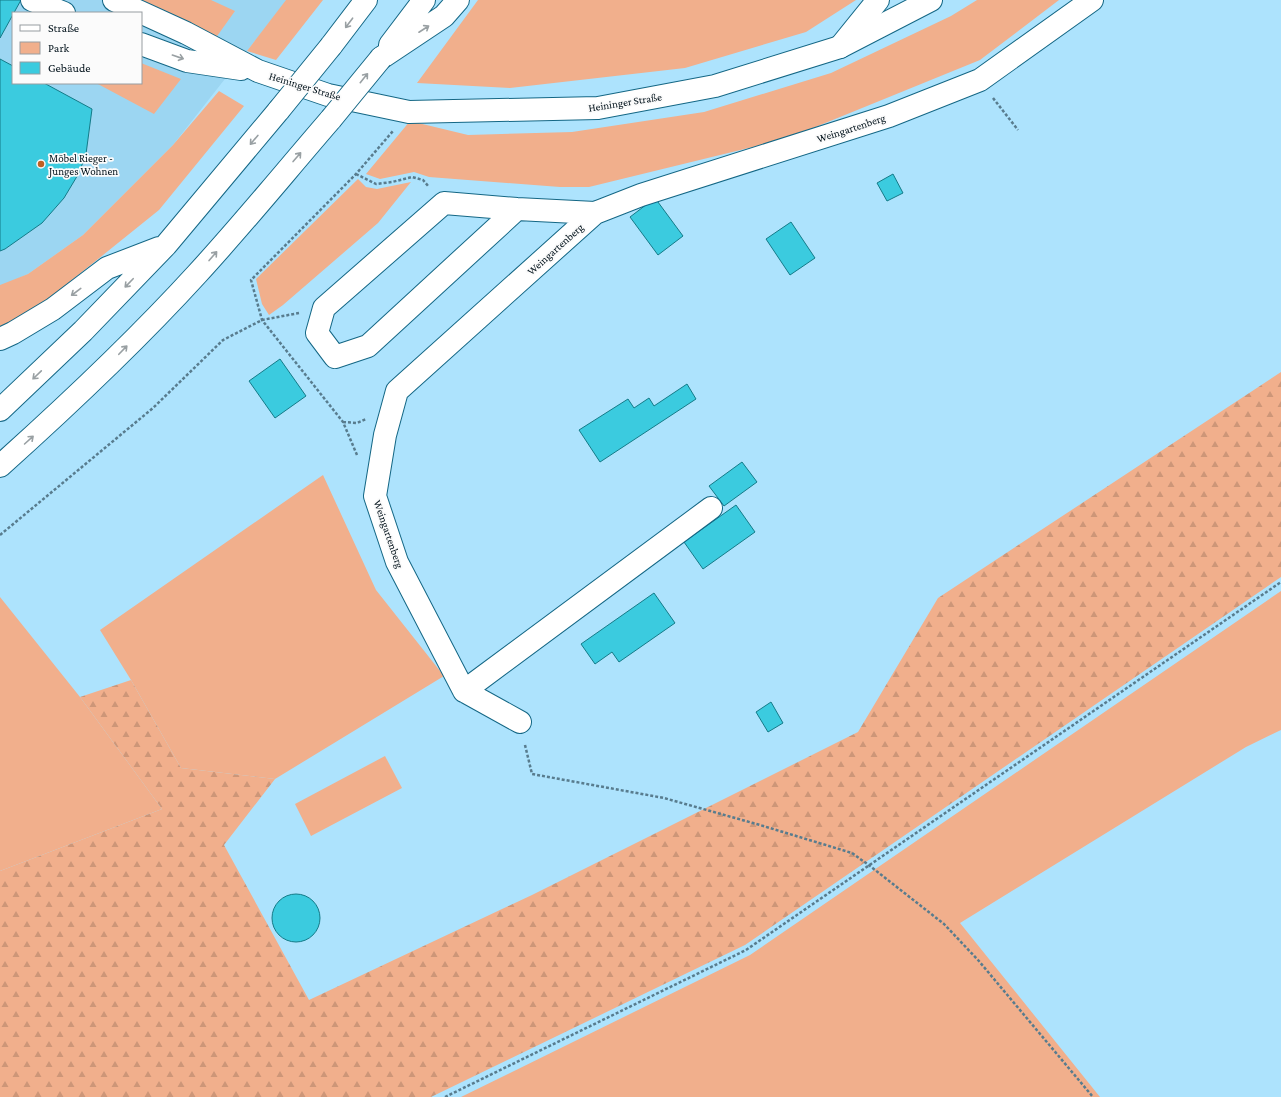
<svg xmlns="http://www.w3.org/2000/svg" width="1281" height="1097" viewBox="0 0 1281 1097" font-family="'Crimson Pro',serif">
  <defs>
    <pattern id="forest-firs" width="22" height="20" patternUnits="userSpaceOnUse"><rect width="22" height="20" fill="#f1af8c"/><path d="M5 1l3.5 6h-7zM16 11l3.5 6h-7z" fill="#cd9678"/></pattern>
  </defs>
  <rect width="100%" height="100%" fill="#ade3fd"/>
  <path fill="#9cd6f2" fill-rule="evenodd" d="M0 0H287L173 145 83 235 28 274 0 286ZM13 13H141V83H13Z"/>
  <path fill="#f1af8c" d="M136 0H211L235 11 215 39Z
    M286 0H323L276 60 247 51Z
    M478 0H856L806 32 685 68 510 88 417 83Z
    M977 0H1059L980 60 786 139 589 187H560L429 177 414 172 380 179 366 174 410 121 468 135 572 132 704 112 831 73 951 16Z
    M141 63 181 79 154 114 96 83H141Z
    M219 91 244 106 159 210 31 313 0 329V285L28 274 83 235 173 145Z
    M358 179 366 187 377 189 411 182 378 223 283 305 269 315 262 304 256 279Z
    M323 475 376 590 444 676 275 779 181 768 131 680 100 630Z
    M1281 591V730L1246 747 960 923 1100 1097H461L750 955Z
    M0 597 80 697 162 809 0 871Z
    M385 756 402 788 311 836 295 804Z"/>
  <path fill="url(#forest-firs)" d="M1281 372V577L745 945 431 1097H0V871L162 809 80 697 131 680 181 768 275 779 224 845 309 1000 532 895 858 732 938 598Z"/>
  <path fill="#3bcbdf" stroke="#147b88" d="M0 0H21L0 38Z
    M0 59 13 66V83H44L92 109 86 154 79 173 64 198 42 223 5 249 0 251Z
    M893 174 903 193 887 201 877 183Z
    M655 198 683 236 658 255 630 217Z
    M791 222 815 258 790 275 766 239Z
    M280 359 306 396 275 418 249 381Z
    M687 384 696 399 600 462 579 430 628 399 634 408 649 398 654 406Z
    M742 462 757 482 724 506 709 486Z
    M736 505 755 532 703 569 684 542Z
    M654 593 675 623 619 662 612 652 595 664 581 644Z
    M771 702 783 723 768 732 756 712Z
    M272 918a24 24 0 1 1 48 0a24 24 0 1 1-48 0Z"/>
  <g fill="none" stroke-linecap="round" stroke-linejoin="round">
    <defs>
      <path id="minor" d="M517 209 368 346 335 357 317 333 324 308 444 203 517 209 595 213
        M464 691 711 508
        M520 722 464 691 397 562 375 496 385 435 397 391 595 213 641 195 889 116 980 80 1092 0"/>
      <path id="major" d="M32 0 64 13
        M114 0 186 33 258 71 328 95 409 112 598 108 715 86 840 47 931 0
        M141 44 187 61 241 69"/>
      <path id="highway" d="M390 45 424 0
        M331 46 366 0
        M840 47 878 0
        M381 58 444 16 458 0
        M0 339 13 333 53 309 107 268 159 248
        M0 410 83 331 166 245 279 110
        M0 466C68 405 135 342 197 274 243 224 286 171 331 119"/>
    </defs>
    <use href="#minor" stroke="#146785" stroke-width="24"/>
    <use href="#major" stroke="#146785" stroke-width="24"/>
    <use href="#highway" stroke="#146785" stroke-width="24"/>
    <path stroke="#587c8e" stroke-width="2.5" stroke-dasharray="3 2" stroke-linecap="butt" d="M993 98 1018 130
      M356 174 376 184 392 182 412 177 423 180 429 187
      M343 422 357 423 366 419
      M357 455 343 422 262 320 251 280 356 174 393 131
      M0 535 153 408 223 340 262 320 299 313
      M525 745 532 774 664 798 760 825 852 853 870 866 944 924 978 960 1093 1097
      M445 1097 746 950 1281 582"/>
    <use href="#minor" stroke="#fff" stroke-width="22"/>
    <use href="#major" stroke="#fff" stroke-width="22"/>
    <use href="#highway" stroke="#fff" stroke-width="22"/>
    <defs>
      <path id="highway-bridge" d="M279 110 331 46
        M331 119 381 58"/>
    </defs>
    <use href="#highway-bridge" stroke="#146785" stroke-width="24" stroke-linecap="butt"/>
    <use href="#highway-bridge" stroke="#fff" stroke-width="22"/>
  </g>
  <defs><path id="oneway-shaft" d="M-6 0H5M1.5-3L5.5 0L1.5 3" fill="none" stroke-width="1.6" stroke-linecap="round" stroke-linejoin="round"/></defs>
  <g stroke="#99a0a3">
    <use href="#oneway-shaft" transform="translate(349 23) rotate(127)"/>
    <use href="#oneway-shaft" transform="translate(424 29) rotate(-33)"/>
    <use href="#oneway-shaft" transform="translate(178 57) rotate(19)"/>
    <use href="#oneway-shaft" transform="translate(364 78) rotate(-51)"/>
    <use href="#oneway-shaft" transform="translate(254 140) rotate(130)"/>
    <use href="#oneway-shaft" transform="translate(297 157) rotate(-49)"/>
    <use href="#oneway-shaft" transform="translate(213 256) rotate(-49)"/>
    <use href="#oneway-shaft" transform="translate(129 283) rotate(134)"/>
    <use href="#oneway-shaft" transform="translate(76 292) rotate(143)"/>
    <use href="#oneway-shaft" transform="translate(123 350) rotate(-46)"/>
    <use href="#oneway-shaft" transform="translate(37 375) rotate(136)"/>
    <use href="#oneway-shaft" transform="translate(29 440) rotate(-42)"/>
  </g>
  <circle fill="#c16022" stroke="#fbfbfb" stroke-width="1.5" cx="41" cy="164" r="4"/>
  <g text-anchor="middle" dominant-baseline="central" stroke-width="3.5" stroke-linejoin="round" paint-order="stroke">
    <g font-size="11" fill="#00111a" stroke="#fbfbfb">
      <text transform="translate(305 86) rotate(17)">Heininger Straße</text>
      <text transform="translate(625 102) rotate(-9)">Heininger Straße</text>
      <text transform="translate(851 128) rotate(-18)">Weingartenberg</text>
      <text transform="translate(555 249) rotate(-42)">Weingartenberg</text>
      <text transform="translate(389 534) rotate(71)">Weingartenberg</text>
    </g>
    <g font-size="11" fill="#00111a" stroke="#fbfbfb" text-anchor="start">
      <text x="49" y="158">Möbel Rieger -<tspan x="49" dy="13">Junges Wohnen</tspan></text>
    </g>
  </g>
  <rect x="12" y="12" width="130" height="72" fill="#fbfbfb" stroke="#979da1"/>
  <rect x="20" y="25" width="20" height="6" fill="#ffffff" stroke="#979da1"/>
  <text x="48" y="32" font-size="12" fill="#00111a">Straße</text>
  <rect x="20" y="42" width="20" height="12" fill="#f1af8c" stroke="#979da1"/>
  <text x="48" y="52" font-size="12" fill="#00111a">Park</text>
  <rect x="20" y="62" width="20" height="12" fill="#3bcbdf" stroke="#979da1"/>
  <text x="48" y="72" font-size="12" fill="#00111a">Gebäude</text>
</svg>
